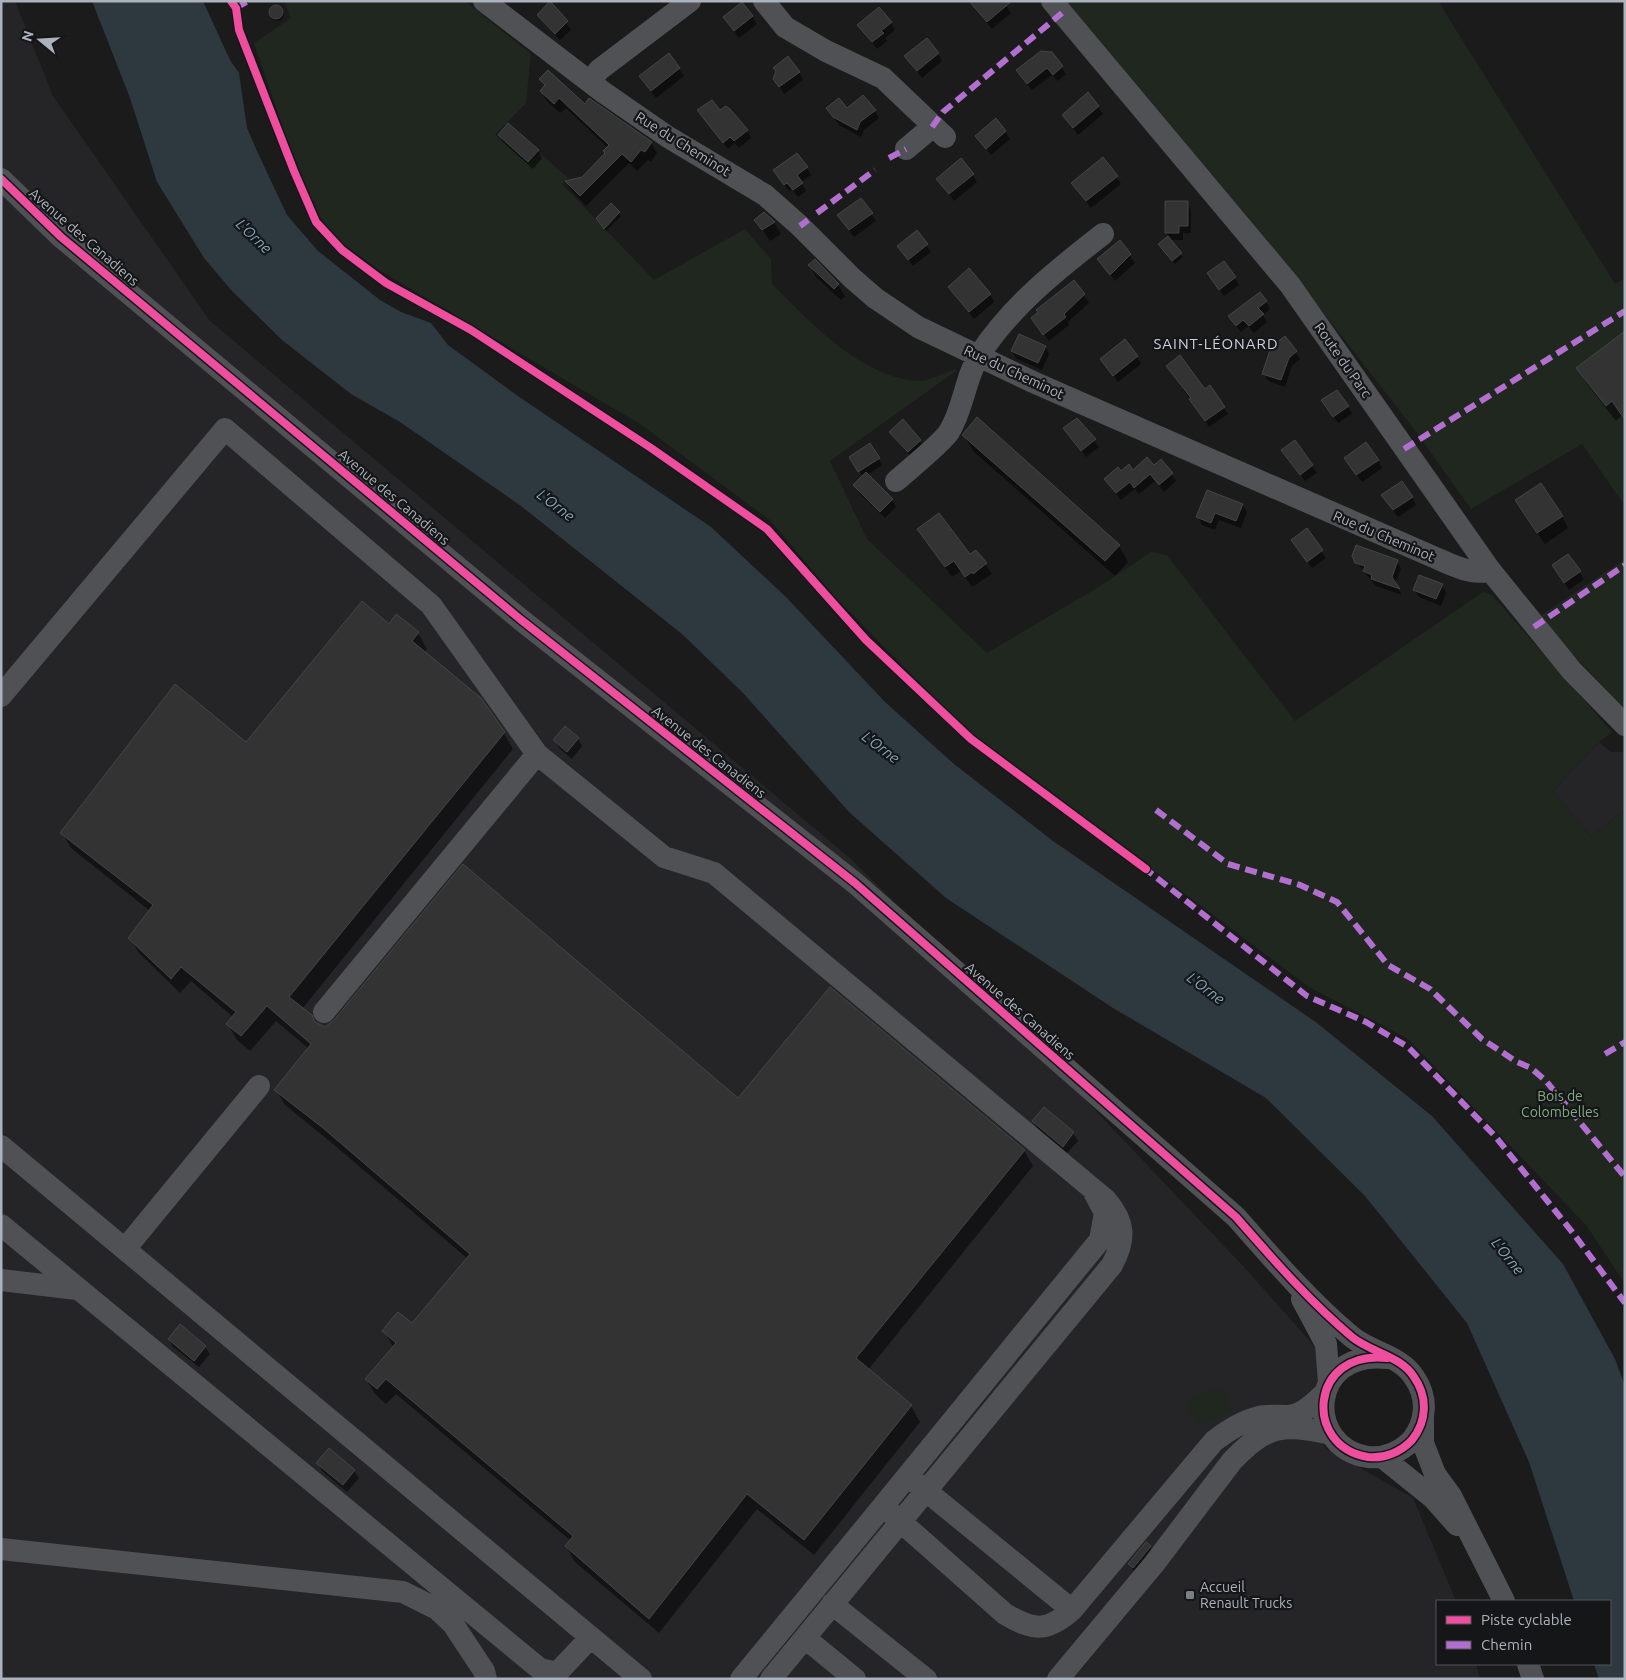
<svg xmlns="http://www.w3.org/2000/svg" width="1626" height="1680" viewBox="0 0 1626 1680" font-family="Ubuntu,sans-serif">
  <rect width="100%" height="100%" fill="#1b1b1c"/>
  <path fill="#252528" d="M1 1H15L53 96 210 321 851 859 973 981 1244 1267 1317 1349 1324 1447 1413 1498 1456 1601H1437V1664H1476L1480 1679H1Z
    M1599 742 1611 752H1625V809L1591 837 1553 791Z"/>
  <path fill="#1f271f" d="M284 1H465L531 54 526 103 495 135 528 164 540 153 568 178 562 184 654 280 745 229 771 259 772 284C810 322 862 378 919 381 930 381 945 372 956 369V371L830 461 867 539 987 653 1097 588 1151 552 1167 555 1295 721 1483 592 1492 595 1612 732 1599 742 1553 791 1591 837 1625 809V1284L1586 1225 1408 1039 1309 987 963 727 833 595 771 521 640 424 377 269 340 242 316 213 296 167 254 43 291 18Z
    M1064 1H1438L1615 284 1625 278V506L1582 444 1471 509 1414 429 1266 239Z
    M1625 559V710L1538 617Z
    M1215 1389 1223 1390 1231 1412C1219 1416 1212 1423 1199 1424 1190 1417 1189 1411 1190 1399L1197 1394Z"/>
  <path fill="#2d383f" d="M92 1H203L230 60 239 73 247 128 257 151 287 215 318 251 380 300 401 312 431 323 448 345 515 394 711 527 786 597 885 702 954 764 1053 841 1317 1023 1432 1116 1563 1264 1615 1359 1625 1386V1679H1599L1594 1664H1610V1601H1574L1529 1462 1467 1323 1365 1196 1266 1098 1113 1008 946 898 849 812 743 693 682 634 521 506 400 422 351 394 282 340 232 291 204 258 157 182 130 98Z"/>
  <path fill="#0007" d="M1003 1 1011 13 992 29 975 7Z
    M270 14a7 7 0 1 1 14 0a7 7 0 1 1-14 0Z
    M538 15 562 17 571 30 560 40Z
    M752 16 757 24 739 38 724 17Z
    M891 23 895 30 885 38 887 41 877 49 859 25Z
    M1051 53 1066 74 1058 81 1052 75 1032 90 1022 78Z
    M669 54 684 76 656 98 640 76Z
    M938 54 942 61 922 78 906 57Z
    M799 72 803 80 784 94 779 86Z
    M541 80 585 105 590 100 651 143 657 153 651 162 648 160 637 171 629 163 586 206 572 191 566 182 582 178 606 154 608 148 566 108 560 113 547 101 541 91 545 87Z
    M1088 94 1103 114 1078 135 1064 115Z
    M846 110 875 111 879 118 864 130 861 137 839 125 832 115Z
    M699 111 720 112 747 131 751 138 739 148 735 143 728 149Z
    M996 120 1010 139 991 155 977 136Z
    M499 135 538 151 542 158 533 169 503 142Z
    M1103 159 1121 184 1091 208 1073 184Z
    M807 168 811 175 801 182 806 191 798 197 792 189 789 191 774 171Z
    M973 175 977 182 954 201 938 179Z
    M861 199 876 221 854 237 843 222Z
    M1187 203 1191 210V233H1183V240H1170L1183 257 1175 264 1162 248 1169 237 1166 232Z
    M611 205 621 216 606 231 599 222Z
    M764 214 774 222 781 234 770 241 756 220Z
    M916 232 931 252 913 266 898 247Z
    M1120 242 1135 263 1115 281 1099 259Z
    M810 266 838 285 845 296 841 300 816 277Z
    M1235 278 1239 285 1224 296 1213 281Z
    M1074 282 1089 303 1068 322 1069 325 1049 341 1032 319Z
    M949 287 990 294 994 302 974 319Z
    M1266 302 1270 309 1263 315 1267 322 1254 333 1248 326 1241 332 1234 324Z
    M1625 333V421L1621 416 1616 421 1587 384 1578 369Z
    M1285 338 1300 359 1292 366 1285 387 1268 381 1264 374Z
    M1045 347 1049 354 1042 370 1017 359 1012 351Z
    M1137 357 1141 364 1118 382 1102 360Z
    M1167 366 1205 390 1210 387 1228 414 1209 427Z
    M1348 406 1352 414 1338 423 1327 408Z
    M977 419 1119 546 1128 562 1115 576 973 451 964 435Z
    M1077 419 1099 447 1086 457 1069 435Z
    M902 421 925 448 913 459 891 432Z
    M1295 442 1317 473 1305 481 1287 457Z
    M870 445 882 465 867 475 892 500 896 507 885 518 859 493 855 485 863 477 851 457Z
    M1161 460 1176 481 1164 492 1155 481 1139 494 1135 489 1121 500 1105 479 1121 473 1153 467Z
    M1378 460 1382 468 1362 482 1350 466Z
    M1412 497 1416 505 1398 517 1387 502Z
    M1243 505 1247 512 1241 528 1219 520 1215 530 1202 525 1198 517Z
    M1523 512 1562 516 1568 528 1545 544Z
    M918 530 970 556 976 551 992 574 972 587 961 571 952 577Z
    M1306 530 1326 558 1312 568 1296 547Z
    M1568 555 1584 579 1569 590 1558 573Z
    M1397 561 1401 569 1395 584 1402 595 1376 586 1356 562Z
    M1442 585 1446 593 1441 606 1419 597 1414 589Z
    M389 626 418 633 427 649 424 653 504 733 513 749 302 1009 314 1023 325 1028 1024 1150 1033 1166 868 1370 911 1406 920 1422 814 1555 757 1509 659 1633 575 1562 566 1546 571 1541 396 1394 386 1404 375 1394 366 1379 394 1348 384 1331 412 1325 468 1259 333 1144 285 1105 276 1090 309 1049 276 1021 250 1051 237 1040 228 1024 233 1017 191 981 180 993 139 953 130 938 150 911 71 848 62 833 247 743Z
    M578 739 582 746 572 759 559 748 555 740Z
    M1044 1109 1073 1133 1078 1141 1067 1153 1038 1129 1033 1121Z
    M169 1339 205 1347 210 1354 199 1367 173 1347Z
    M318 1463 354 1471 359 1478 347 1492 322 1471Z
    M1150 1547 1155 1554 1134 1572 1129 1564Z"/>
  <path fill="#333334" stroke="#444548" d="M550 1 568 21 555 34 537 15Z
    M969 1H1012L987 22Z
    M742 2 753 16 734 31 723 17Z
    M269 12a7 7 0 1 1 14 0a7 7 0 1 1-14 0Z
    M879 7 892 22 881 31 884 33 872 42 857 25Z
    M927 38 939 53 917 71 904 56Z
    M1041 51 1052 52 1063 66 1053 75 1047 68 1027 84 1016 70Z
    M669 53 680 68 651 91 639 76Z
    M788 56 800 72 779 87 773 79 776 71 773 68Z
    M548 70 585 104 589 98 652 142 645 152 641 150 631 162 622 154 580 196 565 181 582 177 605 153 603 151 609 145 559 98 554 104 540 91 545 85 539 79Z
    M1088 92 1099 106 1073 128 1062 115Z
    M863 95 876 110 860 122 857 130 833 117 826 108 839 98 847 108Z
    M712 100 720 110 726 106 730 109 748 130 734 141 730 137 723 143 697 110Z
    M996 118 1006 131 986 149 975 136Z
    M508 123 539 150 528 162 498 135Z
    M797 153 808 167 797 175 803 183 793 190 787 183 784 185 773 170Z
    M1103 157 1118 176 1086 201 1071 183Z
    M961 158 974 174 949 194 936 179Z
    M861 198 873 213 849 230 837 215Z
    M1165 201H1188V226H1179V233H1165Z
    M611 203 620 212 604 229 596 218Z
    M764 212 775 222 762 230 754 220Z
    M917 230 928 244 908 260 897 246Z
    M1168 236 1182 253 1172 261 1158 244Z
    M1120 240 1131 254 1110 275 1097 259Z
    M815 259 839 284 834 289 808 265Z
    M1224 261 1236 277 1219 290 1207 273Z
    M969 268 991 294 969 312 948 287Z
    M1074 280 1085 294 1064 314 1066 317 1043 335 1031 318 1038 312 1036 310Z
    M1260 292 1267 301 1258 308 1264 314 1249 326 1243 320 1236 326 1228 316Z
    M1625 331V420L1612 401 1606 406 1576 368Z
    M1019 334 1046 346 1038 363 1011 351Z
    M1285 336 1297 351 1289 358 1281 380 1262 374 1271 347Z
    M1125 339 1138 356 1113 376 1100 359Z
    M1180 355 1205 389 1210 385 1225 407 1205 421 1189 399 1191 398 1166 366Z
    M1337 390 1349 406 1333 417 1321 400Z
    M977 417 1120 545 1105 561 962 435Z
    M1077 418 1096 439 1081 451 1063 428Z
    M903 419 921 440 908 452 889 432Z
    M1295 440 1313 465 1300 475 1281 450Z
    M1366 442 1379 460 1356 475 1344 458Z
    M870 443 880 458 858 472 849 457Z
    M1147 457 1154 465 1161 459 1173 473 1159 485 1150 474 1134 488 1130 482 1116 493 1104 479 1118 467 1121 471 1129 464 1133 470Z
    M866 472 893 499 880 512 853 485Z
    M1402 481 1413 497 1393 510 1381 495Z
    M1541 483 1563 516 1537 533 1515 500Z
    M1207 490 1243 504 1236 521 1215 513 1211 523 1196 517Z
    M939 513 970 554 976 550 987 563 973 574 972 572 965 577 954 561 945 567 917 529Z
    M1307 528 1323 550 1307 562 1291 540Z
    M1356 545 1398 560 1392 577 1400 589 1371 579 1372 575 1363 571 1365 566 1355 563 1352 556Z
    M1568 554 1581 571 1564 583 1552 565Z
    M1419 575 1443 584 1436 599 1413 590Z
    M362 601 389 624 396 614 419 632 412 641 481 698 505 732 289 997 312 1015 315 1022 325 1027 334 1020 463 864 738 1098 830 987 1025 1150 856 1358 912 1405 804 1540 747 1494 649 1619 565 1546 573 1536 386 1379 377 1389 365 1379 396 1343 382 1331 394 1316 398 1312 412 1323 470 1254 323 1128 274 1090 311 1044 267 1006 241 1036 226 1024 236 1012 181 967 171 979 128 938 153 905 60 833 175 684 246 742Z
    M565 726 579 738 567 752 553 740Z
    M1044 1107 1074 1132 1063 1147 1032 1121Z
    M180 1324 206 1346 194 1361 168 1339Z
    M329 1448 355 1470 343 1485 316 1463Z
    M1146 1542 1151 1546 1133 1568 1128 1564Z"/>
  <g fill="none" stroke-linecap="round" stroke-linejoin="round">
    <path stroke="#4f5155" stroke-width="22" d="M484 1 603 92 668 137 765 195 800 226 852 278 875 298 918 327 1033 382 1429 555C1446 562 1472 577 1490 570
      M764 1 785 27 826 51 883 78 945 137
      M1052 1 1290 285 1490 570 1572 671 1625 725
      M590 82 599 70 690 1
      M906 149 932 127
      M1 179 61 237 520 619 855 883 1236 1217C1273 1259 1309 1301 1352 1337 1370 1352 1401 1356 1414 1377 1428 1397 1427 1421 1412 1440 1401 1452 1384 1459 1368 1457 1303 1447 1309 1349 1387 1358
      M896 481C908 470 941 444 949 432 964 408 965 377 980 354 1012 305 1058 269 1103 234
      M1 696 225 429 431 605 537 754 664 857 714 873 1106 1200C1125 1222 1126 1239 1112 1265L771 1679
      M324 1012 537 754
      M1 1146 641 1679
      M1 1225 540 1669 557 1673 591 1637
      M125 1249 259 1086
      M1 1280 77 1289
      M1302 1299 1326 1344 1329 1382
      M1423 1419V1443L1435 1474 1451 1496 1504 1601
      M1382 1457 1433 1498 1457 1525
      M914 1481 1072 1610
      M883 1506 1100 1240 1105 1213 1095 1194
      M1 1549 403 1592 437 1609 453 1624 484 1671 486 1679
      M832 1604 926 1679
      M805 1638 855 1679
      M1528 1664 1533 1679
      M741 1679 883 1506 1005 1614C1034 1631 1047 1632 1072 1610L1214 1441C1227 1431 1243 1421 1259 1417 1268 1415 1276 1416 1286 1416 1302 1416 1314 1403 1325 1393
      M1058 1679 1154 1564 1232 1461C1267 1425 1282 1423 1331 1434"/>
    <path stroke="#b36fd0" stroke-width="6" stroke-dasharray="12 6" stroke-linecap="butt" d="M236 8 248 1
      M932 127 943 112 1062 13
      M889 158 906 149
      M817 213 875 170
      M800 226 808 220
      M1404 449 1625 311
      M1534 627 1625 565
      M1156 810 1228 864 1300 885 1337 902 1388 965 1430 989 1482 1039 1517 1062 1531 1068 1546 1081 1625 1177
      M1143 867 1307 996 1366 1022 1408 1047 1495 1136 1573 1233 1625 1303
      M1605 1054 1625 1042"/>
    <defs>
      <path id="cycleway" d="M231 1 236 8 239 30 294 171 316 222 342 250 386 283 471 330 651 448 767 529 866 640 971 739 1146 869
        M1 179 61 237 520 619 855 883 1236 1217C1273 1259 1309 1301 1352 1337 1370 1352 1401 1356 1414 1377 1428 1397 1427 1421 1412 1440 1401 1452 1384 1459 1368 1457 1303 1447 1309 1349 1387 1358"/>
    </defs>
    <use href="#cycleway" stroke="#151618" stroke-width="11"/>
    <use href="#cycleway" stroke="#ef4d9e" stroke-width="8"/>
  </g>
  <rect fill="#7a7e85" stroke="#151618" stroke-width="2" x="1185" y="1590" width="10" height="10" rx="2.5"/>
  <g text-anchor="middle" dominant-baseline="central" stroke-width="4.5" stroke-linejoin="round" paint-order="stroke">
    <g font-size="14" fill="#adb3bd" stroke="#151618">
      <text transform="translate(683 144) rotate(32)">Rue du Cheminot</text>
      <text transform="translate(84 237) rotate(41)">Avenue des Canadiens</text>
      <text transform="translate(1343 360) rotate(55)">Route du Parc</text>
      <text transform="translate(1014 372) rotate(25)">Rue du Cheminot</text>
      <text transform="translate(394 497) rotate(40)">Avenue des Canadiens</text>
      <text transform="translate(1384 536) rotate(23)">Rue du Cheminot</text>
      <text transform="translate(709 752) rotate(38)">Avenue des Canadiens</text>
      <text transform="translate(1020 1011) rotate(41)">Avenue des Canadiens</text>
    </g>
    <g font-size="14" fill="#84a883" stroke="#151618">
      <text x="1560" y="1096">Bois de<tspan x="1560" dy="16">Colombelles</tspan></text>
    </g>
    <g font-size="14" fill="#adb3bd" stroke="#151618" text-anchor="start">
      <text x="1200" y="1587">Accueil<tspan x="1200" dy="16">Renault Trucks</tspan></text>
    </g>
    <g font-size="15" font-style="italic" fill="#83a4b9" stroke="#151618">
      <text transform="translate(254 236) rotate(44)">L'Orne</text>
      <text transform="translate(556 505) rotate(37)">L'Orne</text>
      <text transform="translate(881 747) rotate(37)">L'Orne</text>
      <text transform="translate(1206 988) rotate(37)">L'Orne</text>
      <text transform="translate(1508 1256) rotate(51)">L'Orne</text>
    </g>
    <g font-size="15" letter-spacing="1" fill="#ced2d9" stroke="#151618">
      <text x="1216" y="343">SAINT-LÉONARD</text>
    </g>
  </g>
  <rect width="1626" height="1680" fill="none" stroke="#adb3bd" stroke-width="5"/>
  <rect x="1436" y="1600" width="175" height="65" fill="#151618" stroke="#52555a"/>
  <rect x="1446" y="1616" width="25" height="8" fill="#ef4d9e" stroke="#52555a"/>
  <text x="1481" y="1625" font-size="15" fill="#adb3bd">Piste cyclable</text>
  <rect x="1446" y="1641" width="25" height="8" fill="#b36fd0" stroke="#52555a"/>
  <text x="1481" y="1650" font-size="15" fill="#adb3bd">Chemin</text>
  <g transform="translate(40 40) rotate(288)" stroke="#151618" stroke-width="4" paint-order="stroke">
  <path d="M0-4L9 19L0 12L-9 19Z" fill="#adb3bd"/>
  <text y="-8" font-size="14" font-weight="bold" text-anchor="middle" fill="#adb3bd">N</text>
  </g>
</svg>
